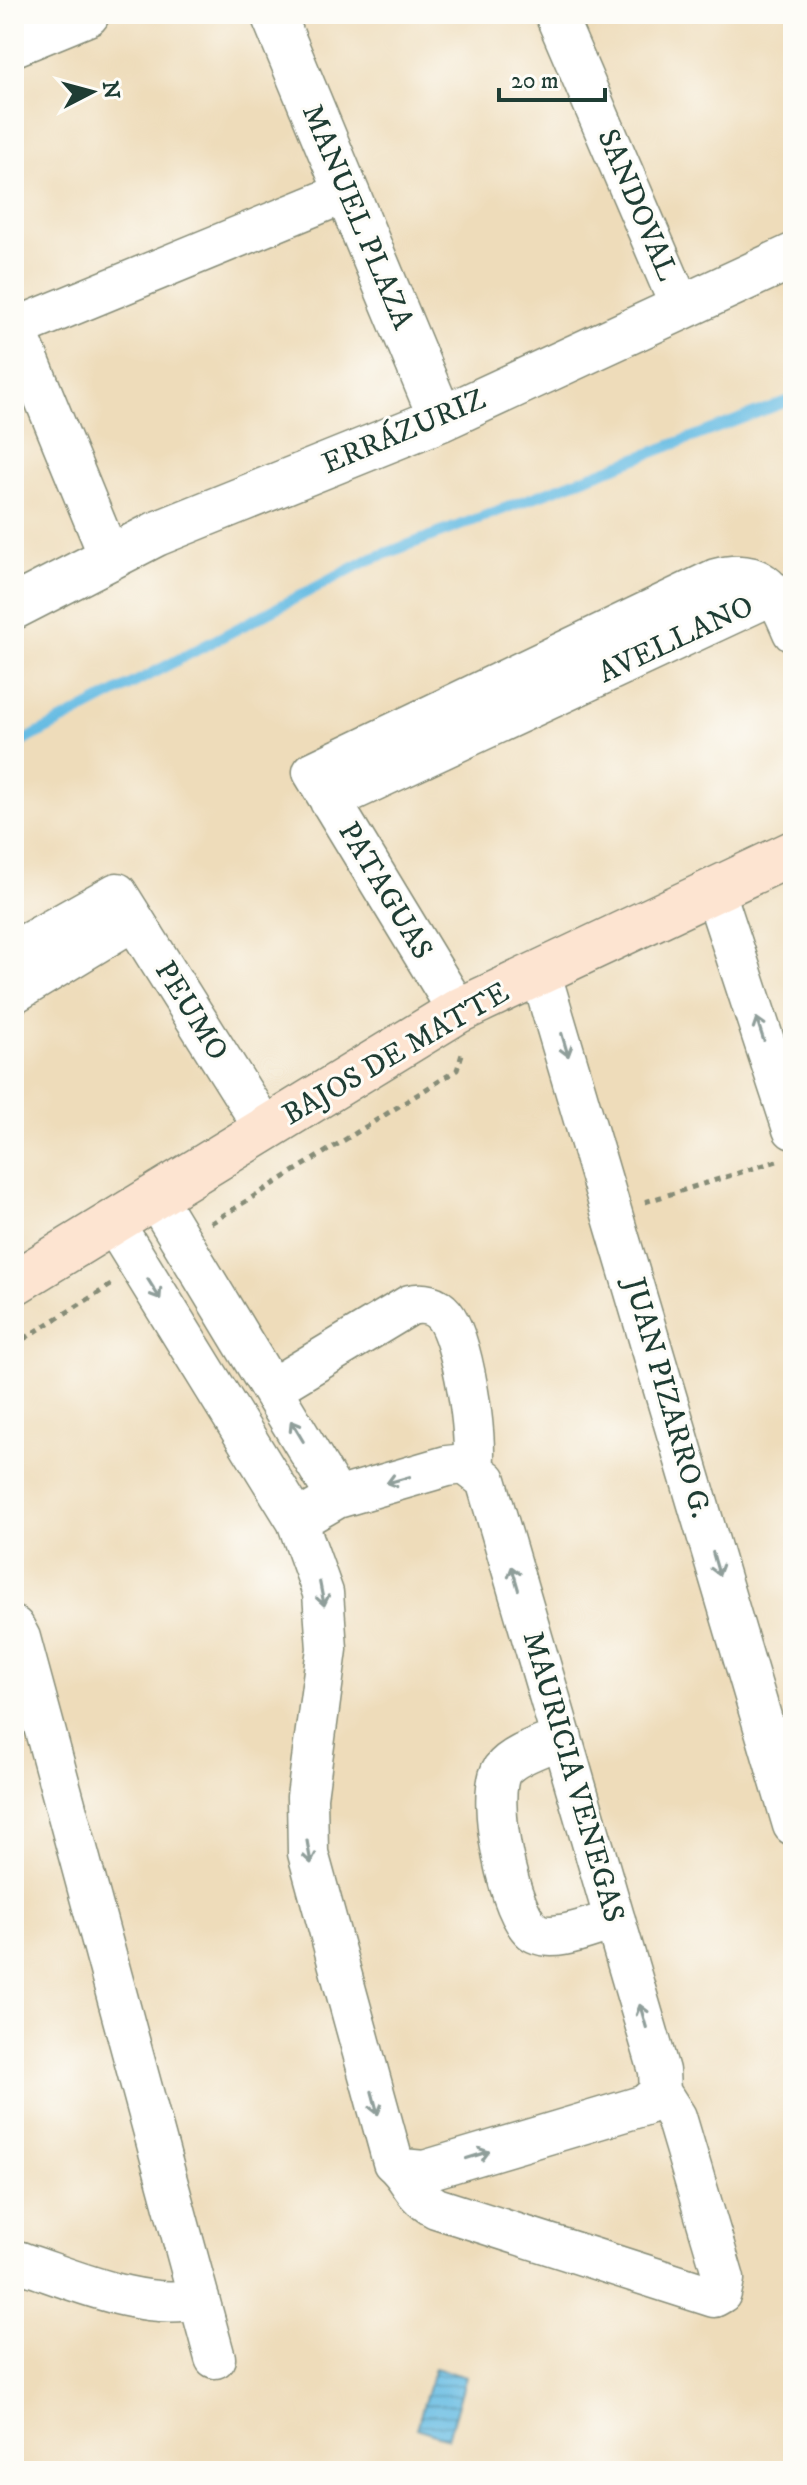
<svg xmlns="http://www.w3.org/2000/svg" width="807" height="2485" viewBox="0 0 807 2485" font-family="'IM FELL DW Pica',serif">
  <defs>
    <pattern id="water-rules" width="6" height="5" patternUnits="userSpaceOnUse" patternTransform="scale(2)"><rect width="6" height="5" fill="#66bce3"/><path d="M0 2.5h6" fill="none" stroke="#539ab9"/></pattern>
  </defs>
  <rect width="100%" height="100%" fill="#fdfcf7"/>
  <filter id="ink" filterUnits="userSpaceOnUse"><feTurbulence type="fractalNoise" baseFrequency=".0125" numOctaves="2"/><feDisplacementMap in="SourceGraphic" scale="16" xChannelSelector="R" yChannelSelector="G"/><feConvolveMatrix kernelMatrix="1 2 1 2 8 2 1 2 1" color-interpolation-filters="sRGB"/></filter>
  <filter id="wash" filterUnits="userSpaceOnUse"><feTurbulence type="fractalNoise" baseFrequency=".006" numOctaves="4" result="noise"/><feDisplacementMap in="SourceGraphic" scale="32" xChannelSelector="R" yChannelSelector="G"/><feGaussianBlur stdDeviation="1.8" result="paint"/><feColorMatrix in="noise" values="0 0 0 0 0 0 0 0 0 0 0 0 0 0 0 0 0 1.4 0 .05"/><feComposite in="paint" operator="in"/></filter>
  <g filter="url(#wash)">
    <rect width="100%" height="100%" fill="#eedcba"/>
    <path fill="url(#water-rules)" stroke="#427c8c" stroke-width="2" d="M435 2368 466 2377 448 2438 416 2428Z"/>
    <g fill="none" stroke-linecap="round" stroke-linejoin="round">
      <path stroke="#66bce3" stroke-width="11" d="M14 746 366 561 793 399"/>
    </g>
  </g>
  <g filter="url(#ink)">
    <g fill="none" stroke-linecap="round" stroke-linejoin="round">
      <defs>
        <path id="minor" d="M555 14 681 308
          M14 324 109 556
          M16 328 347 192
          M330 801 776 593
          M714 889 793 1129
          M14 951 117 893 265 1129
          M540 971 793 1825
          M14 993 134 920
          M458 1011 313 772 716 579C764 566 777 594 793 632
          M155 1197 337 1498
          M113 1222 297 1521 323 1593 327 1649 307 1797 308 1853 393 2162C412 2178 410 2193 436 2208L714 2297 721 2293 724 2279 676 2117 660 2092
          M271 1389 410 1305C423 1302 435 1304 444 1315 463 1338 478 1438 473 1467
          M297 1521 337 1498 447 1466 465 1464 486 1480 659 2071 660 2092
          M14 1627 20 1638 215 2358
          M562 1738C544 1746 514 1754 502 1770 485 1794 509 1920 536 1933 557 1943 593 1925 615 1920
          M402 2169 424 2171 645 2105 660 2092
          M14 2260C68 2277 144 2313 199 2298"/>
        <path id="tertiary" d="M273 14 441 419
          M14 44 87 14
          M14 607 156 534 441 419 793 256"/>
        <path id="secondary" d="M14 1283 458 1011 793 853"/>
      </defs>
      <use href="#minor" stroke="#868c77" stroke-width="43"/>
      <use href="#tertiary" stroke="#868c77" stroke-width="47"/>
      <use href="#secondary" stroke="#868c77" stroke-width="47"/>
      <path stroke="#868c77" stroke-width="5" stroke-dasharray="6 6" stroke-linecap="butt" d="M645 1202 777 1161
        M211 1223 457 1070 462 1054
        M14 1345 111 1285"/>
      <use href="#minor" stroke="#fff" stroke-width="40"/>
      <use href="#tertiary" stroke="#fff" stroke-width="44"/>
      <use href="#secondary" stroke="#fde4d1" stroke-width="44"/>
    </g>
    <defs><path id="oneway-shaft" d="M-6 0H5M1.5-3L5.5 0L1.5 3" fill="none" stroke-width="1.6" stroke-linecap="round" stroke-linejoin="round" transform="scale(2)"/></defs>
    <g stroke="#8f9e9a">
      <use href="#oneway-shaft" transform="translate(760 1029) rotate(-108)"/>
      <use href="#oneway-shaft" transform="translate(565 1045) rotate(74)"/>
      <use href="#oneway-shaft" transform="translate(154 1289) rotate(58)"/>
      <use href="#oneway-shaft" transform="translate(297 1431) rotate(-121)"/>
      <use href="#oneway-shaft" transform="translate(398 1480) rotate(164)"/>
      <use href="#oneway-shaft" transform="translate(716 1564) rotate(74)"/>
      <use href="#oneway-shaft" transform="translate(515 1578) rotate(-106)"/>
      <use href="#oneway-shaft" transform="translate(322 1594) rotate(79)"/>
      <use href="#oneway-shaft" transform="translate(309 1852) rotate(80)"/>
      <use href="#oneway-shaft" transform="translate(643 2016) rotate(-106)"/>
      <use href="#oneway-shaft" transform="translate(375 2103) rotate(75)"/>
      <use href="#oneway-shaft" transform="translate(478 2155) rotate(-17)"/>
    </g>
  </g>
  <g text-anchor="middle" dominant-baseline="central" stroke-width="6" stroke-linejoin="round" paint-order="stroke">
    <g font-size="30" fill="#1f3d34" stroke="#fdfcf7">
      <text transform="translate(637 205) rotate(67)">SANDOVAL</text>
      <text transform="translate(357 217) rotate(67)">MANUEL PLAZA</text>
      <text transform="translate(404 432) rotate(-23)">ERRÁZURIZ</text>
      <text transform="translate(676 640) rotate(-25)">AVELLANO</text>
      <text transform="translate(385 891) rotate(59)">PATAGUAS</text>
      <text transform="translate(191 1011) rotate(58)">PEUMO</text>
      <text transform="translate(396 1054) rotate(-30)">BAJOS DE MATTE</text>
      <text transform="translate(667 1398) rotate(74)">JUAN PIZARRO G.</text>
      <text transform="translate(573 1777) rotate(74)">MAURICIA VENEGAS</text>
    </g>
  </g>
  <rect width="807" height="2485" fill="none" stroke="#fdfcf7" stroke-width="48"/>
  <g transform="translate(92 92) rotate(84)" stroke="#fdfcf7" stroke-width="6" paint-order="stroke">
  <path d="M0-6L14 30L0 20L-14 30Z" fill="#1f3d34"/>
  <text y="-12" font-size="22" font-weight="bold" text-anchor="middle" fill="#1f3d34">N</text>
  </g>
  <path d="M499 88v12h106v-12" fill="none" stroke="#1f3d34" stroke-width="4"/>
  <text x="511" y="88" font-size="24" fill="#1f3d34" stroke="#fdfcf7" stroke-width="6" paint-order="stroke">20 m</text>
</svg>
